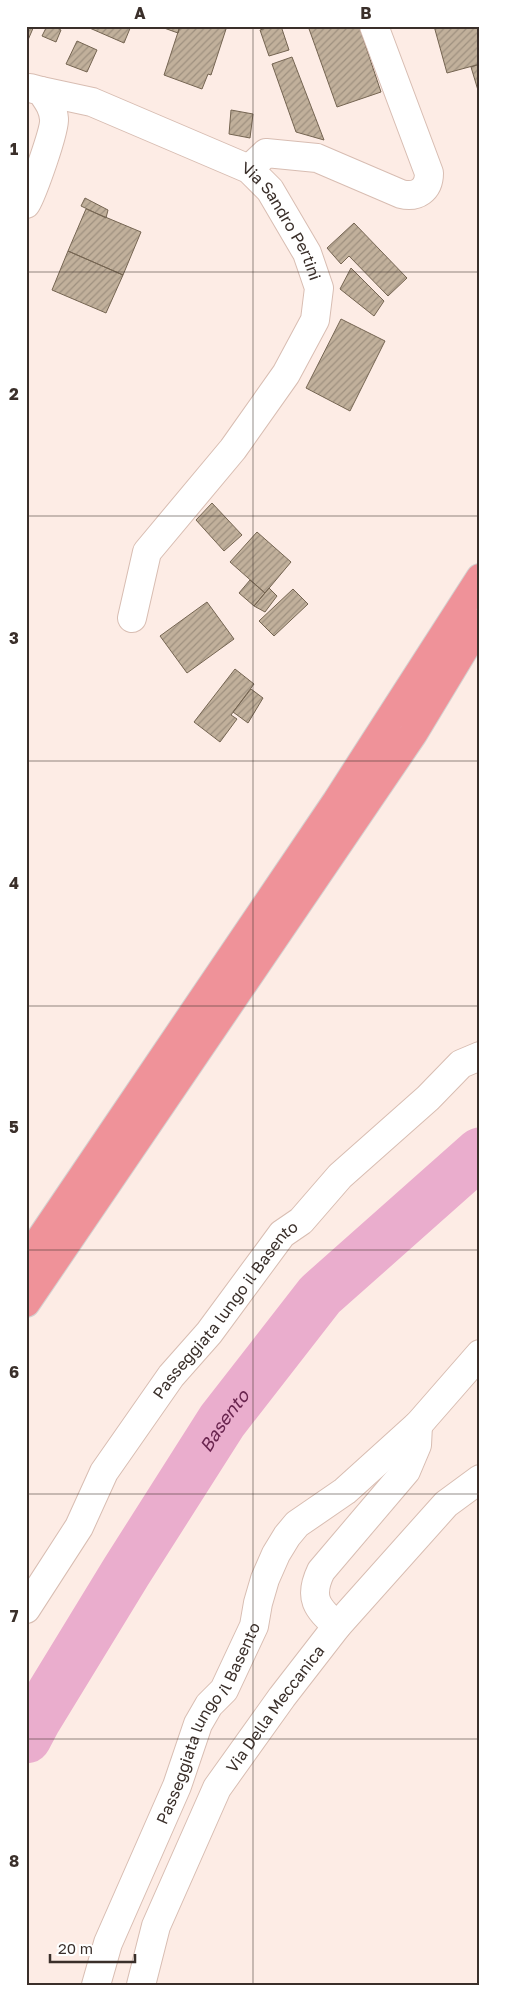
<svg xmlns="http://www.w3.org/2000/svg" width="506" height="2011" viewBox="0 0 506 2011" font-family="'Golos Text',sans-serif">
  <defs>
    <pattern id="building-hatch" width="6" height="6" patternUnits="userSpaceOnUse" patternTransform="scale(1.25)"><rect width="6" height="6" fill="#c1b09b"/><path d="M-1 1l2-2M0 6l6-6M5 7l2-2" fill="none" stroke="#9e907f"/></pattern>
  </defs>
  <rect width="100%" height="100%" fill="#fdece5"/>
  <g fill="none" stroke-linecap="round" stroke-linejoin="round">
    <path stroke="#eaadcd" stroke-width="51" id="s1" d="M26 1738 35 1721 126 1572 222 1421 320 1295 480 1153"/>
  </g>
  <path fill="url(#building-hatch)" stroke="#756552" d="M26 26H34L28 40H26Z
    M47 26H53L61 30 56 42 42 36Z
    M85 26H131L124 43Z
    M165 26H180L178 33 164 28Z
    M180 26H227L211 75 208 74 202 89 164 75Z
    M272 26H281L289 50 269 56 260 30Z
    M308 26H359L381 92 337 107Z
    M434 26H480V64L447 73Z
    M77 41 97 50 87 72 66 64Z
    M292 57 324 140 296 132 272 64Z
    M480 64V97L471 67Z
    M231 110 253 114 250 138 229 134Z
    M85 198 108 210 106 218 81 206Z
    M86 209 141 232 123 275 68 251Z
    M354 223 407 278 388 296 349 256 341 264 327 248Z
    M68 251 123 275 106 313 52 290Z
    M351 268 384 301 374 316 340 289Z
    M341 319 385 341 350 411 306 388Z
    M212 503 242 535 224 551 196 520Z
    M257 532 291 562 265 593 230 562Z
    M250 580 265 593 254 606 239 593Z
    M269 588 277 596 265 612 254 606Z
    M293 589 308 604 274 636 259 621Z
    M207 602 234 639 187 673 160 636Z
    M235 669 254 684 231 715 237 719 220 742 194 722Z
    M251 689 263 698 248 723 233 712Z"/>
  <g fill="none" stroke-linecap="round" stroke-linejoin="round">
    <defs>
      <g id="minor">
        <path id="s2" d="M41 91 92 102 249 169 270 190 307 253 319 288 315 320 286 374 233 449 147 552 132 618"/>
        <path d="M249 169 266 153 317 158 401 194C417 198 429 190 429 173L374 26"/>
        <path d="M26 204C33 192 55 130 54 119 53 107 47 100 41 91L30 88"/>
        <path id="s3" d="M26 1609 79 1527 104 1472 171 1376 209 1333 282 1234 301 1221 340 1176 428 1098 461 1064 480 1056"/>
        <path d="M337 1626C317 1608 308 1598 321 1571L406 1471 417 1445 418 1425"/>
        <path id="s4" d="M96 1985 108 1943 177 1786 198 1724 209 1705 224 1690 254 1626 258 1603 265 1579 276 1554 287 1536 297 1524 345 1491 418 1425 480 1354"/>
        <path id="s5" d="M141 1985 156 1926 217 1788 282 1697 337 1626 446 1504 480 1479"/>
      </g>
      <path id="highway" d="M26 1260 336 802 480 578
        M26 1303 413 734 480 623"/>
    </defs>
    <use href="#minor" stroke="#d8bdb2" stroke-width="30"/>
    <use href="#highway" stroke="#d4d1d0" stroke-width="30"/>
    <use href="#minor" stroke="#fff" stroke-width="28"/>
    <use href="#highway" stroke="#ef9299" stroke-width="28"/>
  </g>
  <path fill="none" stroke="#3a2f2a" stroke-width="1" stroke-opacity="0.55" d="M253 26V1985M26 272H480M26 516H480M26 761H480M26 1006H480M26 1250H480M26 1494H480M26 1739H480"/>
  <g text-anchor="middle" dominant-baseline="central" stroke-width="4" stroke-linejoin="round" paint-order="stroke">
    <g font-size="16" fill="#3a2f2a" stroke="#fff">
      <text stroke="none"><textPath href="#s2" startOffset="285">Via Sandro Pertini</textPath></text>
      <text stroke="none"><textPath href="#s3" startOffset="361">Passeggiata lungo il Basento</textPath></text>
      <text stroke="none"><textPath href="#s5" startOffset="310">Via Della Meccanica</textPath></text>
      <text stroke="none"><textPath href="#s4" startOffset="286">Passeggiata lungo il Basento</textPath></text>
    </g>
    <g font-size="18" font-style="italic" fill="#6a254f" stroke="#fff">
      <text stroke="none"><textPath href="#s1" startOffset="374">Basento</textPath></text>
    </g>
  </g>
  <rect width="506" height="2011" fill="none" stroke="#ffffff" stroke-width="55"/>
  <path d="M50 1954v8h85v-8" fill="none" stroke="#3a2f2a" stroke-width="2.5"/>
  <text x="58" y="1954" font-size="15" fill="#3a2f2a" stroke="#ffffff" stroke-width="4" paint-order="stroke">20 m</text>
  <rect x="28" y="28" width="450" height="1956" fill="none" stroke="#3a2f2a" stroke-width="2"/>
  <g font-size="16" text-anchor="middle" font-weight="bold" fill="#3a2f2a">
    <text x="140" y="19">A</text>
    <text x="366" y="19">B</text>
    <text x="14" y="155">1</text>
    <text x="14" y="400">2</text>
    <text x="14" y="644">3</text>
    <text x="14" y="889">4</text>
    <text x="14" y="1133">5</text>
    <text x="14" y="1378">6</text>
    <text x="14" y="1622">7</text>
    <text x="14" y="1867">8</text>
  </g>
</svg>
